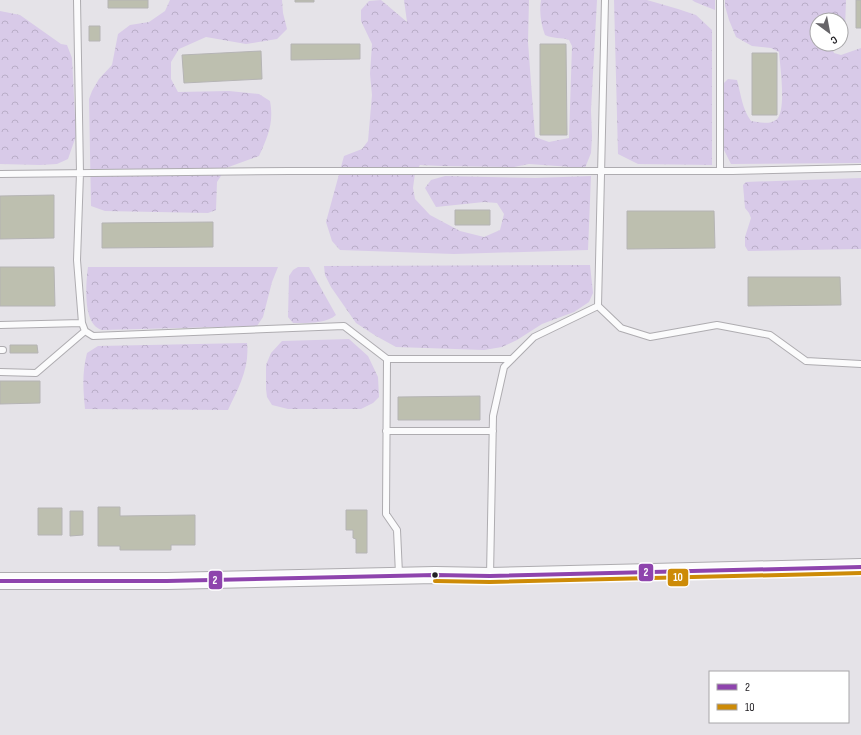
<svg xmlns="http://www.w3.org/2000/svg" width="861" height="735" viewBox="0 0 861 735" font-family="'Sofia Sans Condensed',sans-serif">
  <defs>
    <pattern id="forest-crowns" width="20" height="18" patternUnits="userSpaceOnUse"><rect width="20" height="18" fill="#d8cae8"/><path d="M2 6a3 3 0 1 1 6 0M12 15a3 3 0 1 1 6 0" fill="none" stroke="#b9adc7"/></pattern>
  </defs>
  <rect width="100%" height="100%" fill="#e5e3e8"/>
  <path fill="url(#forest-crowns)" d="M170 0H282L283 13 287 29 277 39 246 44 206 37 179 49 171 62V79L178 92 229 91 259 94 270 101C274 123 268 136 259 156L226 168 217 182 216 210 208 213 105 211 91 206 89 99 92 91 99 79 112 65 118 34 130 25 149 22 165 11Z
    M381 0 407 22 404 0H529L528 42 535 137 549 142 569 138 572 46 569 40C561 37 553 39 545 35 541 24 539 12 541 0H597L591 110 592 137 591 153 585 168 529 164 514 167 441 166 420 165 415 173 413 188 415 199 430 215 460 231 484 237 500 230 504 214 497 203 484 202 436 207 425 188 431 180 445 176 535 178 591 176 588 250 454 254 340 250 332 241 326 222 344 156 362 149 368 141 372 95 370 74 372 44 361 21V10L369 1Z
    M614 0H647L678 9 696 15 712 30V165L638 164 618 154Z
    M692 0H715V10L695 2Z
    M725 0H846L845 29 841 31V20H817V44H830L834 53 841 55 861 48V163L731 164 724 150V83L728 79 737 80C741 94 742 109 751 121 759 122 769 125 776 120 787 112 780 66 779 52L771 48 752 46 736 37 729 20 725 6Z
    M0 11 20 15 61 44 67 45 72 58 76 136 68 159 57 164 40 165 0 164Z
    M861 178V249L748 251 745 246V237L751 218 749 213 745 208 743 185 746 182Z
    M590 265 593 293 589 302 574 312 542 324 517 340 502 347 484 350 396 347 376 336 356 323 331 287 325 275 324 266Z
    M88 267H278L272 282 263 317 257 326 102 330C82 325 86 283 88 267Z
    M298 267H309L336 315C326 324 306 323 293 323L288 317 289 276 293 270Z
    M349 339 368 356 378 377 379 397 373 403 361 409H288L272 405 267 397 266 389V365L271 353 282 341Z
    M247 343C250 368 238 389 228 410L85 409C83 388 82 373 87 353L98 346Z"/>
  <path fill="#bdbfaf" stroke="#b5b4b4" d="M108 0H148V8H108Z
    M295 0H314V2H295Z
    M856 0H861V28H856Z
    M89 26H100V41H89Z
    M291 44H360V59L291 60Z
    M540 44H566L567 135H540Z
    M261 51 262 79 184 83 182 55Z
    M752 53H777V115H752Z
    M54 195V238L0 239V196Z
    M455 210H490V225H455Z
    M627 211H714L715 248 627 249Z
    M213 222V247L102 248V223Z
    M0 267H54L55 306H0Z
    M748 277H840L841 305 748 306Z
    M10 345H37L38 353H10Z
    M0 381H40V403L0 404Z
    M480 396V420H398V397Z
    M98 507H120V516L195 515V545H171V550H120V546H98Z
    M38 508H62V535H38Z
    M346 510H367V553H356V539L353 538V530H346Z
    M70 511H83V535L70 536Z"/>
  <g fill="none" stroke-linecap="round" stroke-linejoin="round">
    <defs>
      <path id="service" d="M77 0 80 173 77 260 82 323 85 331 93 336 344 326 387 359 386 514 397 530 399 574
        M720 171V0
        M0 174 290 171H732L861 168
        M598 306 621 328 650 337 717 325 770 335 806 361 861 364
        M0 325 82 323
        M0 350H3
        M387 359H512
        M0 372 36 373 85 331
        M386 431H493
        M490 576 493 416 504 367 534 337 598 306 605 0"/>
      <path id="tertiary" d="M0 581H167L435 575 490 576 861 567"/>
    </defs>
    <use href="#service" stroke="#aeacb0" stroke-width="8"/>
    <use href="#tertiary" stroke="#aeacb0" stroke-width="18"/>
    <use href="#service" stroke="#fbfbfc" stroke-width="6"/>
    <use href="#tertiary" stroke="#fbfbfc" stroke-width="16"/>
    <defs>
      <path id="bus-1" d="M0 581H167L435 575 490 576 861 567"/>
      <path id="bus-2" d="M435 581 490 582 861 573"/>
    </defs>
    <use href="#bus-1" stroke="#fff" stroke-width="7"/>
    <use href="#bus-2" stroke="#fff" stroke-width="7"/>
    <use href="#bus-1" stroke="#8e44ad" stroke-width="4"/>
    <use href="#bus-2" stroke="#cd8b07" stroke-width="4"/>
  </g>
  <circle fill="#232125" stroke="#fff" stroke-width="1.5" cx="435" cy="575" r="3.5"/>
  <g stroke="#fff" stroke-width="1.5">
    <rect x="638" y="563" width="16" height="19" rx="4" fill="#8e44ad"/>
    <rect x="667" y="568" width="22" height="19" rx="4" fill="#cd8b07"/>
    <rect x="208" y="570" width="15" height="20" rx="4" fill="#8e44ad"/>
  </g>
  <g font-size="11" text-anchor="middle" font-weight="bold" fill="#fff">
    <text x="646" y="576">2</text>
    <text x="678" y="581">10</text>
    <text x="215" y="584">2</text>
  </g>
  <rect x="709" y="671" width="140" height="52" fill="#ffffff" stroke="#a7a6a8"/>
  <rect x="717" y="684" width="20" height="6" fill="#8e44ad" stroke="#a7a6a8"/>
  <text x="745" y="691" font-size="12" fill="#232125">2</text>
  <rect x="717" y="704" width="20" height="6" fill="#cd8b07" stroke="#a7a6a8"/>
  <text x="745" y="711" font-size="12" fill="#232125">10</text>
  <g transform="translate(829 32) rotate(148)"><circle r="19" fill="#ffffff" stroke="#a7a6a8"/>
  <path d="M0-3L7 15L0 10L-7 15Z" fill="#676569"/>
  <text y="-6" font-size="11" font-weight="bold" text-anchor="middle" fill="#232125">С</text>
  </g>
</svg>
